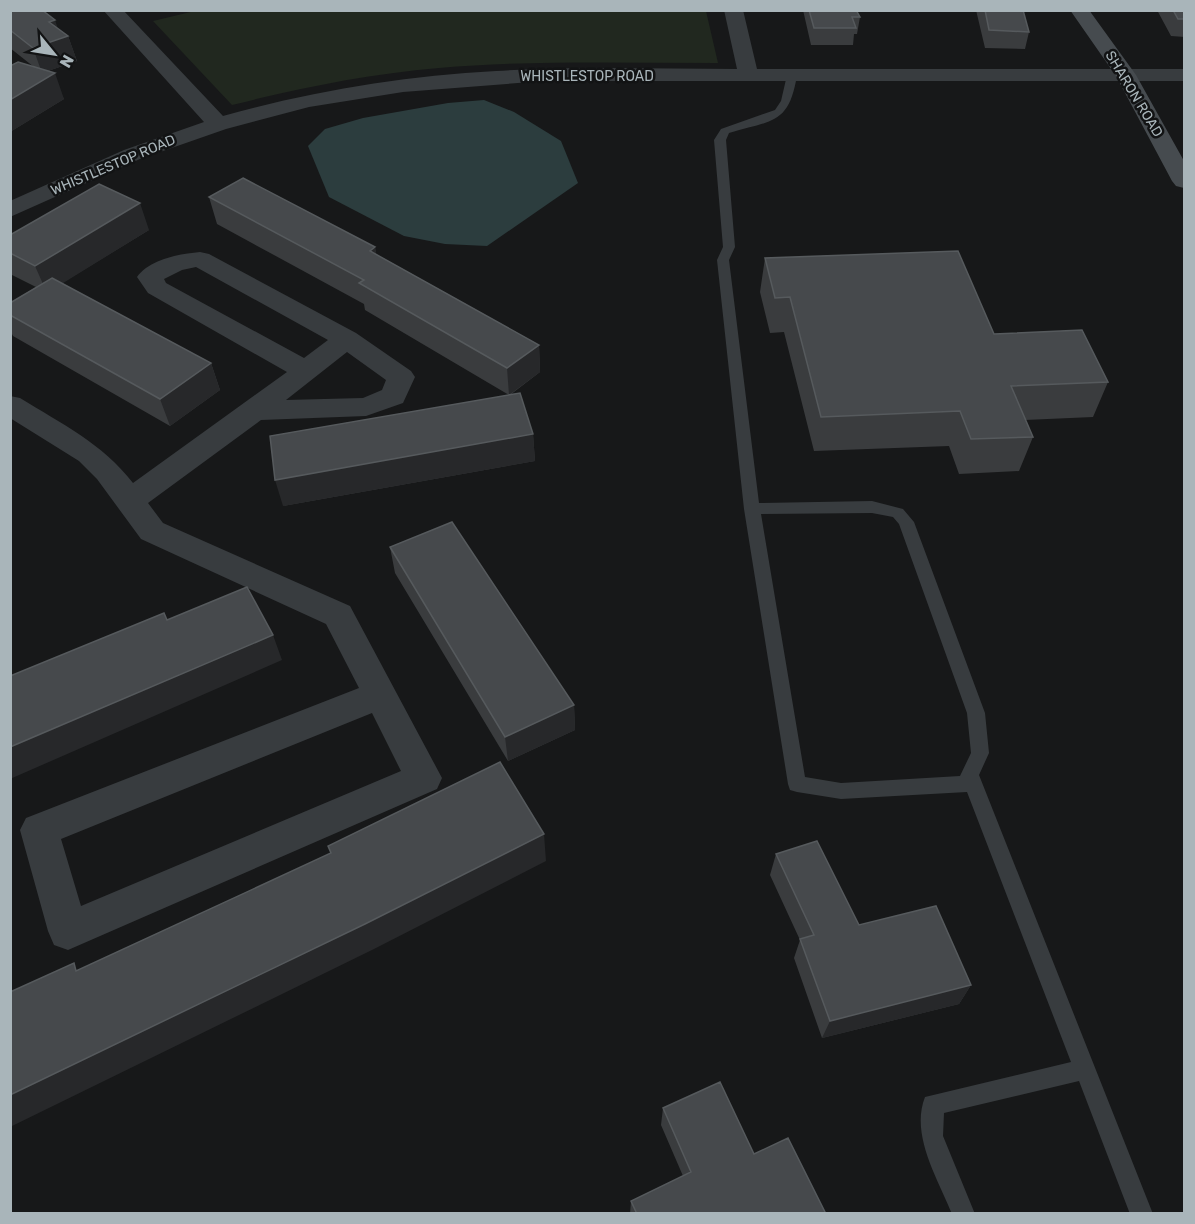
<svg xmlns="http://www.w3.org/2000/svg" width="1195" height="1224" viewBox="0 0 1195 1224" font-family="Rubik,sans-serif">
  <rect width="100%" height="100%" fill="#171819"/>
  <path fill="#21281f" d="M199 10 706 11 718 63C625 63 531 60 439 68 368 74 300 88 232 105L153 21Z"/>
  <path fill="#2c3d3e" d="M484 100 514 112 561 141 578 183 487 246 445 244 404 236 329 197 308 146 325 129 363 118 448 103Z"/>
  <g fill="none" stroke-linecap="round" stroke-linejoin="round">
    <path fill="#383c3f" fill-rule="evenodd" d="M792 72 797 75C789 125 772 120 729 133L726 140 735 247 729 260 759 503 872 501 903 509 914 522 985 713 989 753 979 775 1153 1214H1130L1079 1081 944 1113 943 1136 975 1214H952C938 1179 910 1135 925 1097L1071 1062 967 792 841 799 797 792 790 790 788 784 744 509 717 260 723 247 714 140 721 129 775 110 781 101 787 75ZM872 513 893 517 899 524 967 713 971 753 960 776 841 783 805 777 761 514Z"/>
    <path fill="#383c3f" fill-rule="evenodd" d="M103 10H123L223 116C312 91 403 76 496 71 576 66 656 69 737 69L724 10H743L757 69H1184V81H544L403 92 309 107 226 129 140 159 10 217V201L124 150 204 122Z
      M200 252 209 254 356 333 411 371 415 377 403 403 366 416 261 420 148 503 163 523 350 606 442 778 437 789 68 950 54 945 48 931 20 830 26 818 359 688 326 624 141 539 97 479 79 461 10 418V396L20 398C62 424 102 443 133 483L287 372 148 293 137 277C150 259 179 254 200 252ZM196 267 328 340 304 358 166 283 164 279 182 270ZM347 352 386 380 382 390 363 398 286 400ZM372 713 401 771 81 906 61 839Z"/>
    <path fill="#464b4f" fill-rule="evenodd" d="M1070 10H1089L1136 75 1184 161V188L1176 186 1172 181 1116 76Z"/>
  </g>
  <path fill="#3a3c3e" d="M10 10 58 29 68 36 77 61 48 71 64 99 10 132V66L34 67 10 48Z
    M803 10H856L860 17 857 34H854L853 45H811Z
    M976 10H1023L1029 32 1025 49 985 48Z
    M1157 10H1185V37L1171 36Z
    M209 197 375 247 376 254 539 345 540 372 510 395 533 434 535 461 283 506 509 395 365 310 364 304 217 224Z
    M149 230 62 283 211 363 220 390 170 426 13 336 10 330V303L36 287 10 274V235Z
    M765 258 994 334 1108 382 1093 417 1025 420 1033 437 1019 471 959 474 949 446 814 451 784 332 770 333 760 292Z
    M390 547 574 705 575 730 508 761 395 573Z
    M776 854 859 925 971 985 959 1004 822 1038 794 958 800 940 770 875Z
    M663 1108 754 1154 826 1214H630L631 1201 683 1176 661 1125Z"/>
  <path fill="#27282a" d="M55 20 61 38 68 36 77 61 42 73 33 48 49 22Z
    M55 73 64 99 10 132V100Z
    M140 203 149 230 47 293 35 266Z
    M375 247 380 274 370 251Z
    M539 345 540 372 509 395 507 368Z
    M211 363 220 390 170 426 160 399Z
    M533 434 535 461 283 506 275 480Z
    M273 635 282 660 10 779V747Z
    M574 705 575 730 508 761 505 737Z
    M544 834 546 861 374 949 10 1127V1095Z
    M971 985 959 1004 822 1038 830 1021Z"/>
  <path fill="#46494c" stroke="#565a5d" stroke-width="1.5" d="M10 10H42L55 20 49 22 68 36 33 48 10 30Z
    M809 10H856L860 17H852L856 28H814Z
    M985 10H1023L1029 32 989 30Z
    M1173 10H1185V19H1178Z
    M18 62 55 73 10 100V66Z
    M243 178 375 247 370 251 539 345 507 368 359 283 364 280 209 197Z
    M99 184 140 203 35 266 10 253V235Z
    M958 251 994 334 1082 330 1108 382 1011 386 1033 437 971 439 960 411 821 417 790 297 775 298 765 258Z
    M52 278 211 363 160 399 10 315V303Z
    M520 393 533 434 275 480 270 436Z
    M452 522 574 705 505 737 390 547Z
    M247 587 273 635 10 747V676L164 613 167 620Z
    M500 762 544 834 365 924 10 1095V992L74 963 76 971 331 853 328 846Z
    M817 841 859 925 936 906 971 985 830 1021 800 939 814 935 776 854Z
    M720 1082 754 1154 788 1138 826 1214H637L631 1201 691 1172 663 1108Z"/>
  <g text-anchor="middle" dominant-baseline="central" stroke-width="5" stroke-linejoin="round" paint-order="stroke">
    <g font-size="14" fill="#a9b5ba" stroke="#121314">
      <text x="587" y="76">WHISTLESTOP ROAD</text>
      <text transform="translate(1134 94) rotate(59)">SHARON ROAD</text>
      <text transform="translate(113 165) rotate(-23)">WHISTLESTOP ROAD</text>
    </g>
  </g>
  <rect width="1195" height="1224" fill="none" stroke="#a9b5ba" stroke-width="24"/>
  <g transform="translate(54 54) rotate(120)" stroke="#121314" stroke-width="4.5" paint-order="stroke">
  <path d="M0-4.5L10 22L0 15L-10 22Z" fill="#a9b5ba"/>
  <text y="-9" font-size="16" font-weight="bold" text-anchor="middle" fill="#a9b5ba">N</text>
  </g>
</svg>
